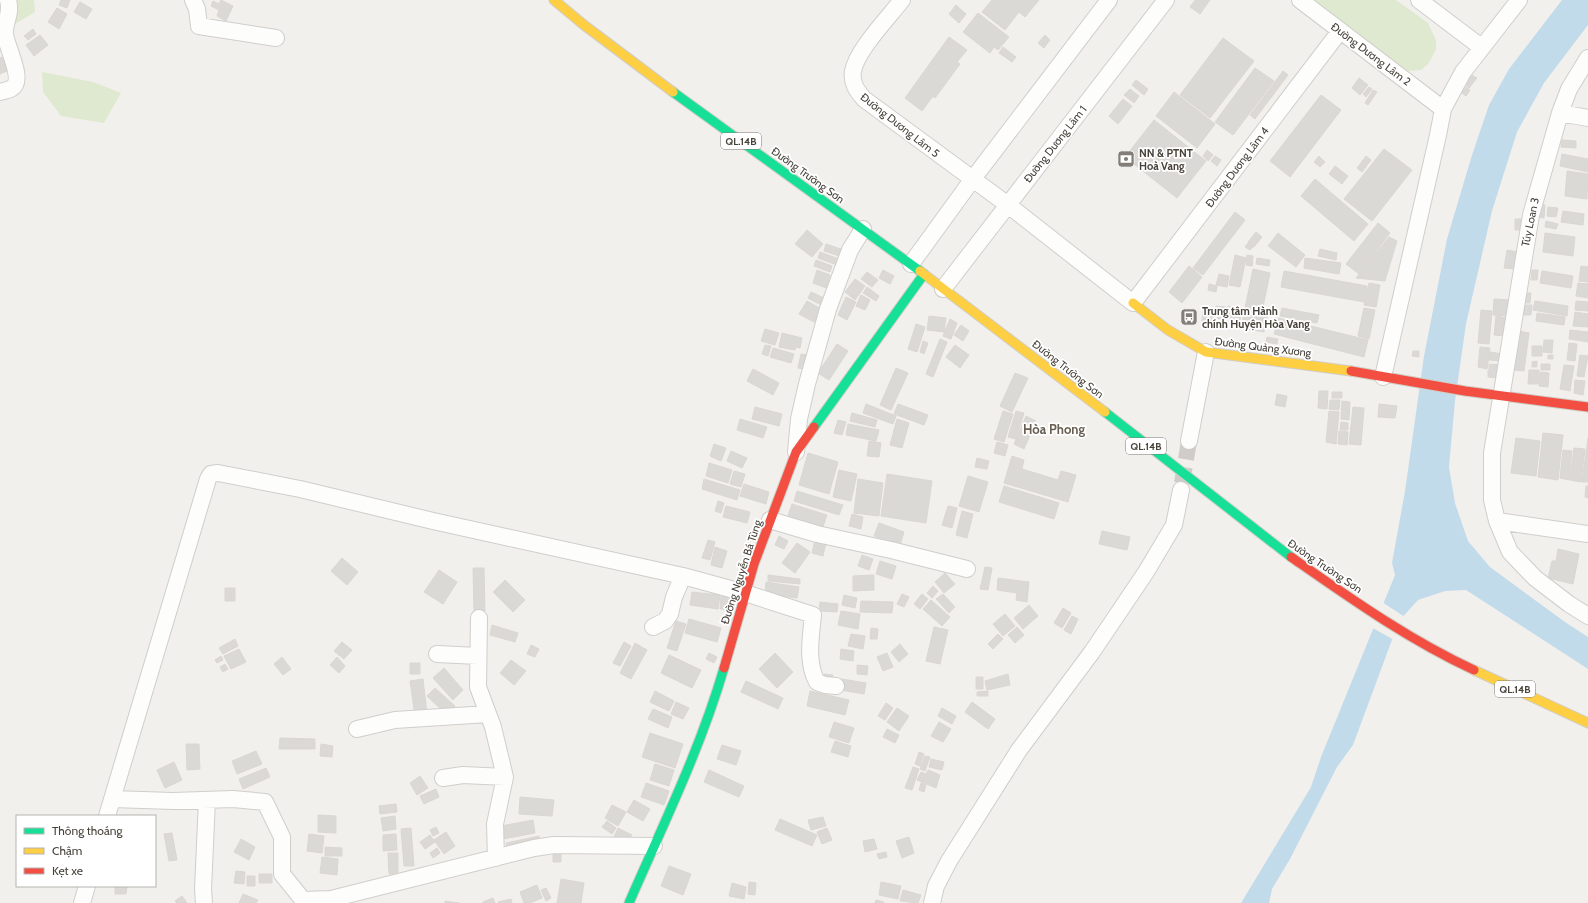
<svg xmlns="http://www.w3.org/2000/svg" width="1588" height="903" viewBox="0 0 1588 903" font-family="Cabin,sans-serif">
  <rect width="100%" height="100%" fill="#f2f0ed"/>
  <path fill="#dfe9d0" d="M0 0H34L35 12 0 33Z
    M1303 0H1396L1428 23 1436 40V50L1428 64 1421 70 1410 71 1395 68Z
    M42 72 93 82 121 93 104 123 61 116 43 92Z"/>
  <path fill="#c2dbeb" d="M1562 0H1588V25L1544 83 1517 132 1492 211 1466 324 1455 401 1449 467 1455 503 1468 541 1490 567 1565 622 1588 637V669L1466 590 1445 591 1418 600 1399 621 1353 745 1337 767 1290 859 1272 889 1269 903H1241L1311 787 1321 757 1395 575 1392 563 1405 491 1424 356 1447 239 1472 155 1489 105 1509 69Z"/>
  <path fill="#f2f0ed" d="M1382 602 1405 617 1400 622 1394 640 1371 627Z"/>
  <path fill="#dbd9d5" stroke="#dad7d3" d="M61 0H70L67 8 59 5Z
    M221 0 233 6 226 21 217 16 219 10 211 6 213 1 219 4Z
    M992 0H1039L1025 17 1019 12 1005 30 982 12Z
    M1195 0H1210L1200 14 1190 7Z
    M80 2 92 9 86 19 74 12Z
    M956 5 966 14 959 23 949 14Z
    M57 8 67 14 59 29 48 22Z
    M978 13 1009 37 998 50 994 47 990 53 963 32Z
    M33 29 36 34 28 40 24 36Z
    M40 35 48 45 34 56 26 45Z
    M1045 35 1050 40 1044 48 1038 43Z
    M949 37 967 50 957 62 960 64 935 98 933 96 922 111 905 98Z
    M1223 38 1254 61 1210 118 1180 95Z
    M1003 47 1016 57 1012 62 999 53Z
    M2 57 7 71 0 74V58Z
    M1255 68 1274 81 1233 135 1215 122Z
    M1283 71 1288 75 1255 119 1250 115Z
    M1472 75 1477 78 1469 88 1465 84Z
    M1359 78 1368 85 1360 95 1352 88Z
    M1136 80 1148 89 1144 95 1132 85Z
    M1369 87 1372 89 1366 97 1363 94Z
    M1466 87 1470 90 1466 96 1462 93Z
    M1130 89 1139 96 1134 103 1124 95Z
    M1373 90 1377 92 1368 105 1365 103Z
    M1174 92 1215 124 1197 148 1156 116Z
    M1321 95 1341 110 1290 177 1270 161Z
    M1123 99 1132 106 1118 124 1109 116Z
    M1154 120 1206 161 1177 198 1125 157Z
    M1562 140 1576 141V148L1561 147Z
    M1384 149 1412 170 1372 221 1344 199Z
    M1207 150 1213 155 1208 161 1203 156Z
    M1562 154 1588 159V172L1560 166Z
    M1215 156 1221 160 1217 166 1211 161Z
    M1319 156 1325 162 1320 167 1314 162Z
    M1366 156 1371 160 1362 172 1357 168Z
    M1335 166 1348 176 1342 184 1329 174Z
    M1567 171 1588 174 1587 199 1565 196Z
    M1315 179 1368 224 1354 241 1301 196Z
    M1540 204 1545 205 1544 218 1539 217Z
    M1548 207 1558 208 1556 217 1547 216Z
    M1563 211 1584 214 1583 225 1561 222Z
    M1235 212 1245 220 1203 275 1193 268Z
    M1515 219H1525L1526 230H1515Z
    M1546 221 1558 224 1556 229 1545 227Z
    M1378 223 1390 233 1359 274 1346 264Z
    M807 230 823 244 812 257 795 244Z
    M1256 232 1262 237 1254 247 1248 242Z
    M1278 233 1305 255 1296 267 1268 246Z
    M1545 233 1575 237 1573 256 1543 252Z
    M1389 237 1397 241 1385 281 1356 278Z
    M1248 243 1253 247 1250 250 1245 247Z
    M826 244 844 250 842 257 824 251Z
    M1320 249 1337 253 1336 260 1318 256Z
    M1507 250 1518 252 1516 269 1504 268Z
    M820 252 839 259 837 265 818 258Z
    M1235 255 1246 258 1240 287 1229 285Z
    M1247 255 1253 256 1252 266 1246 265Z
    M1257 258 1270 260 1269 266 1256 264Z
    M1305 258 1341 263 1339 274 1304 268Z
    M816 260 832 266 830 272 814 266Z
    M1189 266 1202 277 1182 303 1169 292Z
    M1581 266 1588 267V282L1579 281Z
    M1253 269 1270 273 1258 331 1241 328Z
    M817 270 830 275 826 288 813 283Z
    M883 270 894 276 890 284 879 278Z
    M1532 270H1538L1537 280H1531Z
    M1284 271 1367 286 1364 302 1281 287Z
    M1542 271 1573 276 1571 288 1540 283Z
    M867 272 878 280 872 287 861 279Z
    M1219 274 1229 276 1227 287 1216 285Z
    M855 279 865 286 855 300 845 292Z
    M1369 283 1380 285 1376 307 1364 305Z
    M1578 283 1588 284V298L1576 296Z
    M1209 284 1217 286 1216 292 1208 290Z
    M867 287 879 296 876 301 863 293Z
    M811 292 824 298 821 305 808 298Z
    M1525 293H1531L1530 303H1525Z
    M861 295 870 300 865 310 856 306Z
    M846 297 856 302 847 320 838 315Z
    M1494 299 1511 300 1509 316 1493 315Z
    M807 301 821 309 814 322 799 314Z
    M1535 301 1568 306 1567 316 1533 310Z
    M1576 301 1588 302V311L1575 310Z
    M1524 305H1532L1531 315H1523Z
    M1216 306 1226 307 1224 319 1214 318Z
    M1228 306 1242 308 1240 320 1227 318Z
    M1282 308 1319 315 1317 323 1280 316Z
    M1364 308 1375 310 1369 339 1358 336Z
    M1203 309 1213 310 1211 323 1202 322Z
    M1264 309 1269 310 1264 332 1258 331Z
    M1481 310 1492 311 1489 344 1478 343Z
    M1575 312 1588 314V327L1573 326Z
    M1537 313 1565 317 1564 325 1536 321Z
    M929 316 946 318 944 332 927 330Z
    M1496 316 1508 318 1506 336 1494 335Z
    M1278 318 1368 340 1364 357 1274 334Z
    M950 319 957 323 951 339 943 336Z
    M916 324 925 327 917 352 908 349Z
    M961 325 969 331 963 341 954 335Z
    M765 329 779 333 775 345 761 341Z
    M1570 330 1588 332V342L1569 339Z
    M1519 331 1529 333 1524 371 1514 370Z
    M782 333 802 338 800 348 796 347 795 350 779 347Z
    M1267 337 1278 339 1277 344 1266 342Z
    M940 339 947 342 933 377 926 374Z
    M1544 340H1553L1552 353 1543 352Z
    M923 341 928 343 924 354 920 352Z
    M1569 343 1577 344 1575 361 1567 360Z
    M837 344 848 351 829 380 818 373Z
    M765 345 771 346 768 356 762 354Z
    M955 345 969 355 960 368 946 357Z
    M1532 346H1542V356H1532Z
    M1480 347 1490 348 1487 369 1478 367Z
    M773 348 794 354 791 363 770 357Z
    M1413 351H1419V357L1412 356Z
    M1490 352 1503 354V361L1489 360Z
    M801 354 813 356 810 370 798 368Z
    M1548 355H1553V359H1548Z
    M1580 355 1588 356 1584 377 1577 376Z
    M1537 361V367H1532V362Z
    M1489 364 1501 365 1500 370 1489 369Z
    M1541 364H1550V370H1541Z
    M1564 365 1574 366 1570 391 1560 389Z
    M896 368 908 373 891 410 880 405Z
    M753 369 779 383 773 395 747 381Z
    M1488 370H1500V378L1488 377Z
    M1529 370H1539L1538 384H1528Z
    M1540 372 1549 373 1548 387 1539 386Z
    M1015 373 1028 378 1012 412 1000 406Z
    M1575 380 1585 381 1583 395 1574 393Z
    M1319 391H1328L1327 409 1318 408Z
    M1332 392H1342V398H1332Z
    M1277 394 1287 396 1285 407 1275 405Z
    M1330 400H1340L1339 410 1329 409Z
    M1342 401 1350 402 1349 420 1341 419Z
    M866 404 896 416 893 424 863 413Z
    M898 404 928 415 924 425 894 414Z
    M1379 404 1397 406 1395 418 1378 417Z
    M755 407 782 414 779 426 752 419Z
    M1353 407 1364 408 1361 445 1349 444Z
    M1003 411 1013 414 1004 442 994 439Z
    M1016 411 1024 413 1016 439 1008 437Z
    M1329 411 1339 412 1336 444 1326 442Z
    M852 413 877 420 875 427 850 421Z
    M1026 416 1036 421 1024 449 1014 444Z
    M740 419 767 427 763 438 737 430Z
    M897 419 909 423 902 448 890 445Z
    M838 420 846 422 842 435 834 433Z
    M1341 422 1348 423V430H1340Z
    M848 424 879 430 876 441 846 435Z
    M1339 431 1348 432 1347 445 1338 444Z
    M1543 433 1563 435 1558 480 1538 477Z
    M1516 438 1540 441 1536 476 1511 473Z
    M1588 438V482H1582Z
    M869 441 881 443 879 457 867 456Z
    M997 442 1008 445 1005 456 994 453Z
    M714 444 726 448 721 461 710 456Z
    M1574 448 1585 449 1581 482 1570 480Z
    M1563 450 1572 451 1569 480 1560 478Z
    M731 451 747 458 742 468 727 461Z
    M808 453 838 462 829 494 799 485Z
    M1012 456 1024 460 1022 469 1058 480 1061 471 1076 475 1068 502 1004 483Z
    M977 458 989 461 987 469 975 467Z
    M709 463 732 470 728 483 706 476Z
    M839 470 857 474 851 501 833 497Z
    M734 471 745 474 741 487 730 484Z
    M887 474 932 481 926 523 881 516Z
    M968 476 988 482 979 512 959 506Z
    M704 479 740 490 737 500 702 489Z
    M858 479 883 483 879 516 854 513Z
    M744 484 769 492 766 504 740 496Z
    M1004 486 1059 503 1054 519 999 502Z
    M1586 486H1588V498L1585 497Z
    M797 491 843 505 839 515 794 501Z
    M718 501 724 503 721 513 715 511Z
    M792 504 827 515 822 530 787 519Z
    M726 506 750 512 747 523 723 517Z
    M948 506 957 508 952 528 942 525Z
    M962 511 973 514 967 538 956 535Z
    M852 514 863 517 861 529 849 526Z
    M879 523 904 532 900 545 874 536Z
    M1102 531 1130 537 1127 550 1099 544Z
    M779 536 788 541 784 549 775 545Z
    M708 540 715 542 710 560 702 558Z
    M815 540 826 543 823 556 812 553Z
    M797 543 810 552 795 573 782 563Z
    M715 547 727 551 722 568 711 565Z
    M1558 549 1579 554 1573 584 1548 578 1552 561H1556Z
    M862 555 873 559 869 570 858 566Z
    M342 558 358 572 347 585 331 571Z
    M880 561 896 566 892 579 876 574Z
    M985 567 992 568 988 590 980 589Z
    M473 568H484L485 611H474Z
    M439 570 457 582 443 604 424 592Z
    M945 573 955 584 944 593 935 582Z
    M768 575 800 579V584L768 581Z
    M874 575V590L853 591V576Z
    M998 578 1029 582 1027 602 1016 600 1017 593 997 590Z
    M505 580 525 600 513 612 493 592Z
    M766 582 799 587 797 598 765 594Z
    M933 586 938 591 932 598 927 593Z
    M225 588H235V601H225Z
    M692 592 720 595 718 609 690 605Z
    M902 594 909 597 904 607 897 604Z
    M922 594 928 599 920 609 914 604Z
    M943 594 955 607 949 613 936 599Z
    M844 595 857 598 855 608 842 605Z
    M721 596 732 597 731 610 720 609Z
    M931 600 950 617 942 626 923 609Z
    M861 601 893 602 892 613 860 612Z
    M820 602 838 604 837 612 819 611Z
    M1029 605 1038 616 1023 629 1014 618Z
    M1063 608 1071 613 1062 628 1054 623Z
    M841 611 860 614 858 629 838 625Z
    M1005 614 1015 626 1003 636 993 624Z
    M1072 616 1078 619 1071 634 1064 630Z
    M689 619 721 628 717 642 685 633Z
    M676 621 686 624 677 651 667 648Z
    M492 625 518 633 515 642 490 635Z
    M934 627 948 630 940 664 926 661Z
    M1017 627 1024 635 1015 643 1008 635Z
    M871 628 878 629 877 639H870Z
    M851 634 865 636 863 649 848 646Z
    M998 634 1003 639 993 649 988 644Z
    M235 639 238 646 223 654 219 648Z
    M342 642 352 650 344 659 334 651Z
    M624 642 631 646 620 666 613 663Z
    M635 643 647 650 631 679 620 673Z
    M900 644 908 654 899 662 891 652Z
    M531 645 539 649 535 657 527 654Z
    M239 649 246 662 231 669 224 656Z
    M841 649 854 651 853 661 840 659Z
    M709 653 717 657 714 663 706 659Z
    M775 653 793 672 777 688 759 669Z
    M887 653 893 667 883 671 877 657Z
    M669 655 701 670 692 688 661 673Z
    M221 656 223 660 217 663 215 660Z
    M282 657 291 669 283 675 274 664Z
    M337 657 345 666 339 673 330 665Z
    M511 660 526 671 514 685 500 673Z
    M410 663H420V674H410Z
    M225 664 228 669 223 672 220 667Z
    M857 665 868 666 867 675 857 674Z
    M444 668 463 690 453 700 433 678Z
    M824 674 833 675 832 682 824 681Z
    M1008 674 1010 685 987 690 985 681Z
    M976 677H983V689H976Z
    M423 679 427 714 415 716 410 681Z
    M842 679 866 683 864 694 840 690Z
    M746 681 783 698 778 709 741 692Z
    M435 688 455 706 447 715 427 696Z
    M655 691 674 701 669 711 650 702Z
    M810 691 849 700 845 715 807 706Z
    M988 691V696H977V692Z
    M676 702 689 708 683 719 671 714Z
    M972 702 995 719 988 729 965 712Z
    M886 703 893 708 885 720 878 716Z
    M897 708 909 716 899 731 887 722Z
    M942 708 956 716 952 724 938 716Z
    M653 709 672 717 668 728 648 719Z
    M834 722 854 728 849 743 829 737Z
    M939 722 951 729 943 742 931 736Z
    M887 729 899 735 895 743 883 737Z
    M650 733 683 744 675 768 642 757Z
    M280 738 315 739V749H279Z
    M835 741 851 746 848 757 831 752Z
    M186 744H199L200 769 187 770Z
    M321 744 333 746 332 757 320 756Z
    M722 745 741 751 736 765 717 759Z
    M256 751 262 764 237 774 232 761Z
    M919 752 924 754 920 766 915 764Z
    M925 756 930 757 925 771 920 769Z
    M931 759 944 762 942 770 929 767Z
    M174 762 182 780 165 788 157 770Z
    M655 764 674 770 669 786 650 780Z
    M913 767 919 769 912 790 905 788Z
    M266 768 270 777 243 789 239 779Z
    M709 770 744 786 739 797 704 782Z
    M928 770 940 775 936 788 917 780 921 772 926 774Z
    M420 776 428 788 417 795 410 783Z
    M646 783 669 791 664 805 641 797Z
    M921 783 926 785 924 792 919 790Z
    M436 789 439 797 424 804 420 796Z
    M520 797 554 800 552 816 519 814Z
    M634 800 650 809 643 821 627 812Z
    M396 804 397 812 380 814 379 806Z
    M612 805 626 812 618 826 605 818Z
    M318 815 336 816V833L318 832Z
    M395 816 396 829 383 831 381 818Z
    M823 817 826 826 811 830 808 820Z
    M780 819 817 835 812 846 775 830Z
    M533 820 535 833 503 839 501 826Z
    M607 821 616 828 612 834 602 827Z
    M436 827 439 833 433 836 430 830Z
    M411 828 414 866H404L401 829Z
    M618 828 632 835 627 844 614 837Z
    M827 828 832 840 822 844 817 832Z
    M446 832 455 846 444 854 434 840Z
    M172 833 177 860 169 861 164 834Z
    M309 834 324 836 322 853 307 851Z
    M396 834 397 850 383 851V835Z
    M430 835 435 842 425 849 420 842Z
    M539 836 540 844 508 851 506 843Z
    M909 837 914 853 902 858 896 841Z
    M241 839 255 847 249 860 234 852Z
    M874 839 877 849 865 852 863 841Z
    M325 847 342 848V856H325Z
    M437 848 440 853 433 858 430 853Z
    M553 852H561V862H553Z
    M886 852 887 857 879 859 877 854Z
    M388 853H398V874H389Z
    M322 857 338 859 337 875 320 873Z
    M669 866 691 874 683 895 661 886Z
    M236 871 245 872 244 884 234 883Z
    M259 874H272V883H259Z
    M247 876H255V886H247Z
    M561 879 584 883 581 903H557Z
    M749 882 756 883 755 895 748 894Z
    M881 882 901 886 898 899 879 895Z
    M732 883 746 887 744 899 729 896Z
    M537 885 542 898 530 903H524L520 892Z
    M115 886H127L126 894H115Z
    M546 888 551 898 546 901 541 890Z
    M903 890 921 895 918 903 900 901Z
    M243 894 258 900 256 903H239Z
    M182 896 187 903H177L175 901Z
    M493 898 495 903H483V902Z
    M511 899 512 903H499L498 902Z
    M876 900 884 902 883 903H875Z
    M445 901 459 903H445Z"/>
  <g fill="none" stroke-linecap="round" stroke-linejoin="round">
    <path stroke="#d0cdc9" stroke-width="16" stroke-dasharray="16 8" stroke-linecap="butt" d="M1182 483 1189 441"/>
    <defs>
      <path id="street" d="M193 0 197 9 199 26 276 38
        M902 0C888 18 857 50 853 71 851 83 857 91 864 99L1008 205 1133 303 1340 31
        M1300 0 1443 109
        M1419 0 1481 47
        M1588 58 1569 89 1560 113 1531 215 1492 453V500L1497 521 1510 552 1535 578 1569 604 1588 616
        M0 92C4 91 9 90 12 88 25 80 6 46 5 34 4 22 12 15 8 0
        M1560 113 1588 118
        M911 264 972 180 1109 0
        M943 289 1166 0
        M1383 377 1438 135 1443 109 1463 72 1519 0
        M1189 441 1206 352
        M796 452 799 419 807 384 828 309 850 250 863 229
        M770 520 817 534 891 550 967 569
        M1497 521 1588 534
        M479 618 478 687 493 727 505 777 495 824 496 858
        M653 627 665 621 670 614 674 597 683 576
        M437 654 478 656
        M357 729 395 720 488 714
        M443 778 463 775 505 777
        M112 799 173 801 233 799 265 802 282 837V874L303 900 331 899 534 848 554 845 654 846
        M107 816 208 479 211 474 218 473 300 489 433 521 683 576 745 593 813 615C811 636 806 662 817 682L825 685 836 686
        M82 903 87 886
        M204 903 203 889 207 800
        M932 903 936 886 949 861 1019 750 1092 652 1146 572 1174 525 1181 490"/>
      <path id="fast" d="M673 92 920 271
        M1105 412 1291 557
        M814 427 924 274
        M629 903C663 825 700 750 724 668"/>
      <path id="slow" d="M554 0 584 25 673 92
        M920 271 1105 412
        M1133 303 1168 330 1206 352 1351 371
        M1474 670 1588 723"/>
      <path id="jam" d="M1351 371 1465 391 1588 407
        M1291 557C1350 598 1409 640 1474 670
        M724 668 754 564 796 452 814 427"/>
    </defs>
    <use href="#street" stroke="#d0cecb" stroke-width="18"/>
    <use href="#fast" stroke="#d0cdc5" stroke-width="11"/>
    <use href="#slow" stroke="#d0cdc5" stroke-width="11"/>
    <use href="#jam" stroke="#d0cdc5" stroke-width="11"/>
    <use href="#street" stroke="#fdfdfc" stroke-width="16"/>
    <use href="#fast" stroke="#16e098" stroke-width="9"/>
    <use href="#slow" stroke="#ffcf43" stroke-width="9"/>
    <use href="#jam" stroke="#f24e42" stroke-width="9"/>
  </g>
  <defs>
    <symbol id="bank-square" viewBox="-11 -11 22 22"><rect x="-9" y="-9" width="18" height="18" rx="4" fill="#837f78" stroke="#fff"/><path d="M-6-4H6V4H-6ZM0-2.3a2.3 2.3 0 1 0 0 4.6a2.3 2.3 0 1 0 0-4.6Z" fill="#fff"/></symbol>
    <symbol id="bus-square" viewBox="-11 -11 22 22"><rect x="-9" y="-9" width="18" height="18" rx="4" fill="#837f78" stroke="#fff"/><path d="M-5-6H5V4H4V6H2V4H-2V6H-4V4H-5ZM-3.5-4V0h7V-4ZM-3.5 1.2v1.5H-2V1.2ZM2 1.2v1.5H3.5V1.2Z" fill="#fff"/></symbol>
  </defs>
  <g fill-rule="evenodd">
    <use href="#bank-square" x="1116" y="149" width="20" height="20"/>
    <use href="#bus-square" x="1179" y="307" width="20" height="20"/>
  </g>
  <g text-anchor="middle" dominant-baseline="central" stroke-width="3.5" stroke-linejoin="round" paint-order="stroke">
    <g fill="#fff" stroke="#7e7b74" stroke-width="1">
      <rect x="721" y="133" width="40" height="16" rx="3"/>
      <rect x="1126" y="438" width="40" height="16" rx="3"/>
      <rect x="1495" y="681" width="40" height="16" rx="3"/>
    </g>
    <g font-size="10" font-weight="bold" fill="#474239">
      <text x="741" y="141">QL.14B</text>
      <text x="1146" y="446">QL.14B</text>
      <text x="1515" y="689">QL.14B</text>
    </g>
    <g font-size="11" fill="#474239" stroke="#fff">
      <text transform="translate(1371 54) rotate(37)">Đường Dương Lâm 2</text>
      <text transform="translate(900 125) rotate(38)">Đường Dương Lâm 5</text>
      <text transform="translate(1055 144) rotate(-52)">Đường Dương Lâm 1</text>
      <text transform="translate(1237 167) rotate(-53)">Đường Dương Lâm 4</text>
      <text transform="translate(808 175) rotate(36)">Đường Trường Sơn</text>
      <text transform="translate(1530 222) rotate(-78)">Túy Loan 3</text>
      <text transform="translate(1263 347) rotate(7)">Đường Quảng Xương</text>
      <text transform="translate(1068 369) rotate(38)">Đường Trường Sơn</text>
      <text transform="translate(1325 566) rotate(34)">Đường Trường Sơn</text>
      <text transform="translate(741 572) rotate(-72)">Đường Nguyễn Bá Tùng</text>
    </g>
    <g font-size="11" font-weight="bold" fill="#474239" stroke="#fff" text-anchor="start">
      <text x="1139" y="153">NN &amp; PTNT<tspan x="1139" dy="13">Hoà Vang</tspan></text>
      <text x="1202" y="311">Trung tâm Hành<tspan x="1202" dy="13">chính Huyện Hòa Vang</tspan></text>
    </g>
    <g font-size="13" font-weight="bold" fill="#695f52" stroke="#fff">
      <text x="1054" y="429">Hòa Phong</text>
    </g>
  </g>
  <rect x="16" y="815" width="140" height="72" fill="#ffffff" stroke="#b5b3b0"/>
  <rect x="24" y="828" width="20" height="6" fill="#16e098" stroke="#b5b3b0"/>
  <text x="52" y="835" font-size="12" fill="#474239">Thông thoáng</text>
  <rect x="24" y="848" width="20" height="6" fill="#ffcf43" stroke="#b5b3b0"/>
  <text x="52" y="855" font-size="12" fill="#474239">Chậm</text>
  <rect x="24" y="868" width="20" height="6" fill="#f24e42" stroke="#b5b3b0"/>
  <text x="52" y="875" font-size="12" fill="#474239">Kẹt xe</text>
</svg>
